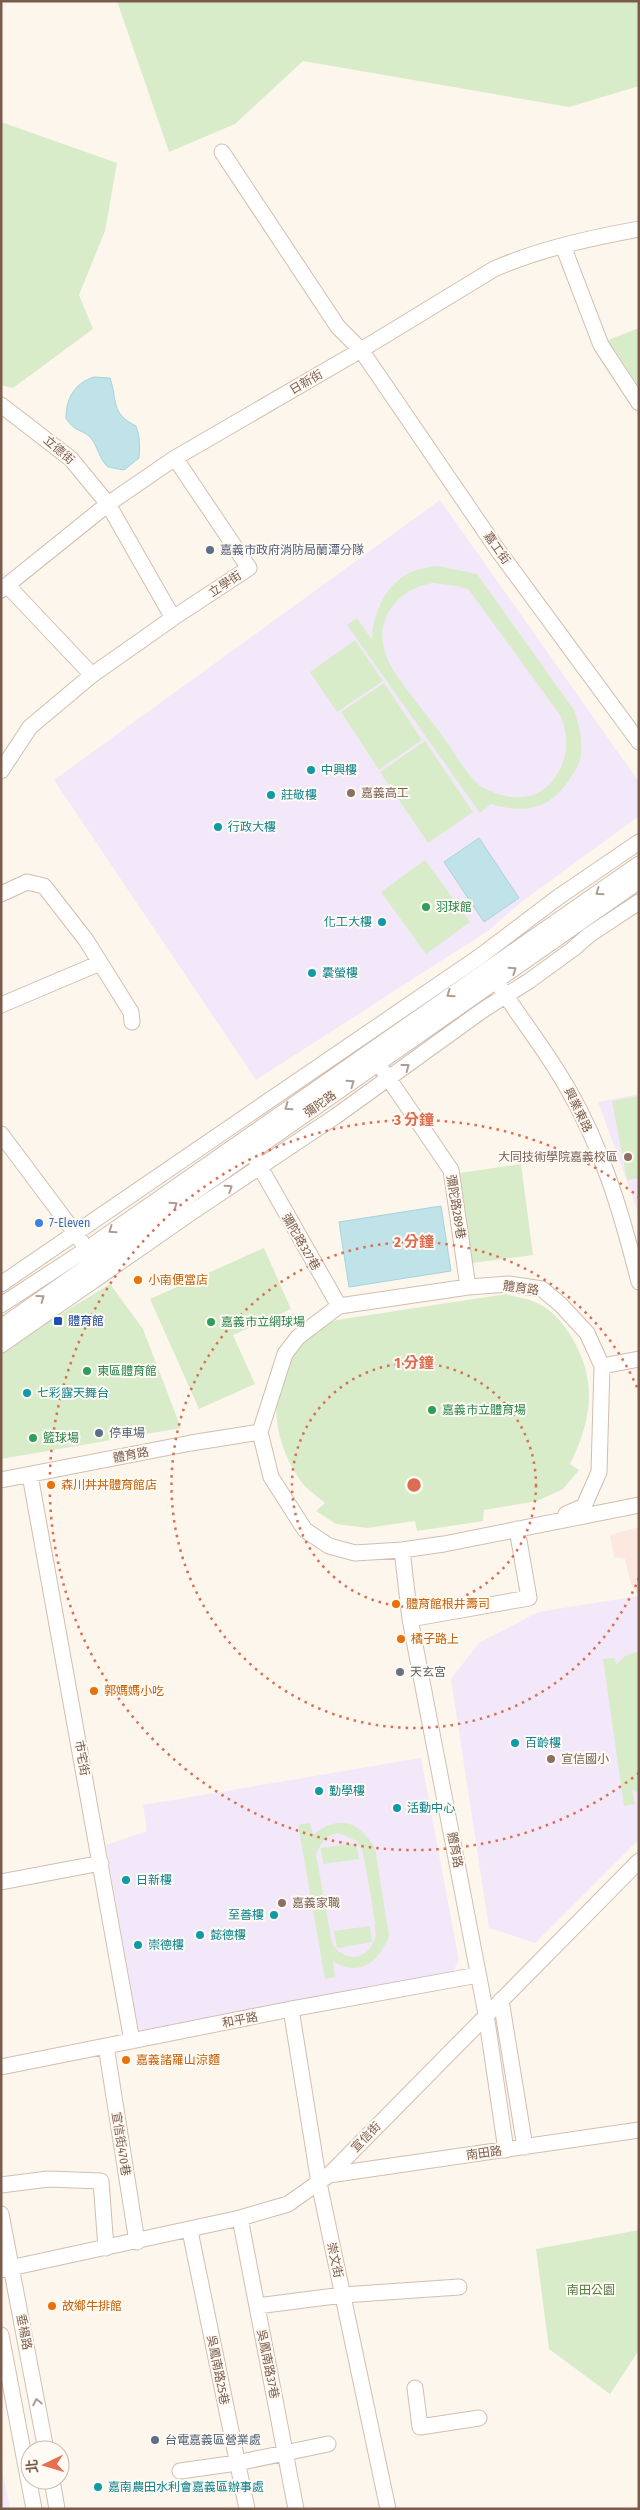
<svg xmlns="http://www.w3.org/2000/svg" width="640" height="2510" viewBox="0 0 640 2510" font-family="'Fira Sans Condensed','Noto Sans TC',sans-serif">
  <rect width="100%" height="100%" fill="#fdf6ec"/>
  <path fill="#fde8e0" d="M639 1527V1593H637L631 1584 625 1559 614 1557 610 1535Z"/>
  <path fill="#f3e8fa" d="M440 500 639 782V816L524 900 489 930 256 1080 54 780Z
    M639 1094V1214L598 1102Z
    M639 1596V1839L535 1943 489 1928 451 1679 479 1643 538 1612Z
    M421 1758 459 1961 453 1971 144 2033 138 2027 106 1845 147 1831 143 1805Z
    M1 2465 10 2509H1Z"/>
  <path fill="#d8ecc9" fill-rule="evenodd" d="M117 1H639V86L569 107 303 61 235 124 169 152Z
    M1 122 117 163 105 231 79 295 93 329 13 388 1 385Z
    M639 328V387L608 340Z
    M438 566 477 574 574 710C579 725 584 743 580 760 578 767 573 774 569 780 549 810 524 814 491 804L480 813 347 625 357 618 372 640C372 614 386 583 411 572 420 568 429 567 438 566ZM433 583 458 586 469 590 560 715C569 736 569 756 556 776 541 799 517 802 493 792 489 790 482 788 479 785 464 772 451 746 438 730 424 710 400 684 389 662 370 625 394 589 433 583Z
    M355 640 383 681 337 712 310 672Z
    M384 683 422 740 379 770 341 712Z
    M425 741 473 812 428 843 380 772Z
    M425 860 470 922 426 954 381 892Z
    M639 1096V1178L627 1180 612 1101Z
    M521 1164 533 1255 472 1263 460 1173Z
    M264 1248 291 1309 233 1335 255 1384 199 1409 150 1299Z
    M110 1284 143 1329 181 1428 1 1459V1351Z
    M506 1294C516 1297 529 1299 539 1304 553 1311 563 1323 571 1336 598 1380 592 1420 570 1464L579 1470 563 1489 537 1501 484 1510 483 1521 417 1531 415 1521 367 1528 336 1524 316 1511 325 1503C317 1496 306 1489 300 1480 267 1432 266 1372 312 1331 319 1326 329 1323 337 1320Z
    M636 1652H639V1793L632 1789 635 1804 624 1806 603 1659 615 1658 616 1665 625 1656Z
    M310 1823 313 1835C338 1815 358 1820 375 1848L389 1936C379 1962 359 1978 333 1961L335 1977 325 1979 298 1825ZM338 1833 357 1841 362 1849C365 1864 378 1928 375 1938 368 1961 343 1963 332 1943L316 1854C322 1842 325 1836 338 1833Z
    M356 1843 359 1859 323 1864 321 1848Z
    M370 1926 372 1942 337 1948 334 1931Z
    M639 2230V2350L610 2394 549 2349 536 2249Z"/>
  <path fill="#bfe3e8" stroke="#a5d3da" d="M94 377 110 378C118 401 110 413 136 426 140 437 140 446 139 458L124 470 108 467C99 459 98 446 90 437 82 429 74 432 66 418 66 398 75 383 94 377Z
    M479 838 519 898 484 922 444 862Z
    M441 1206 451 1271 349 1287 339 1222Z"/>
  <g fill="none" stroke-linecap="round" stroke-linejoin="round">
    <defs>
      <path id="minor" d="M222 152 338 327 361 350 497 549 639 742
        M563 246 601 345 639 403
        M1 405 71 459 108 504 173 618
        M7 585 92 675
        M1 590 108 504 175 458 361 350 494 269C540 249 590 238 639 229
        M1 771 30 727 92 675 173 618 249 568 175 458
        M1 894 27 882 44 886 86 940 131 1012 132 1022
        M500 987C522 1021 548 1053 568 1089 603 1149 622 1215 639 1282
        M1 1005 100 963
        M384 1072 451 1170 468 1287
        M1 1134 81 1241
        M256 1160 339 1306
        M1 1284 479 957 557 898 639 842
        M1 1305 87 1249 639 864
        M1 1327 639 881
        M1 1345 192 1212 336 1116 483 1010 529 981 573 949 589 935 639 902
        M602 1366 639 1359
        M260 1432 285 1354 298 1337 339 1306 468 1287 509 1284 542 1289 560 1304 587 1333 602 1366 599 1472 584 1506 566 1514
        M30 1475 132 2041
        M1 1480 191 1443 260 1432 271 1477 305 1530 329 1546 355 1553 402 1550 444 1544 639 1505
        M402 1550 410 1619 486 2014 506 2150
        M410 1619 529 1598 517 1529
        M1 1882 101 1863
        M501 2000 525 2147
        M291 2009 319 2183 388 2509
        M106 2046 137 2242
        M1 2067 291 2009 478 1975
        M329 2175 639 2130
        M1 2185 48 2179 101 2181 106 2248
        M1 2214 46 2450
        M240 2218 296 2509
        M190 2231 247 2509
        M1 2270 240 2218 288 2204 329 2175 639 1861
        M257 2306 343 2295 459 2287
        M1 2335 34 2509
        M415 2388 420 2427 479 2418
        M180 2471 237 2463 328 2444
        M52 2480 57 2509"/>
    </defs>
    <use href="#minor" stroke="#d1beb0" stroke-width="17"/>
    <use href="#minor" stroke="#fff" stroke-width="15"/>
  </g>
  <defs><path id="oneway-chevron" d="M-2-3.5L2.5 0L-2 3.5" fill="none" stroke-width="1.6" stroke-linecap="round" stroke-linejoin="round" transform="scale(1.25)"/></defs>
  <g stroke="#af9d94">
    <use href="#oneway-chevron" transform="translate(599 892) rotate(145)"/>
    <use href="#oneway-chevron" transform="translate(513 970) rotate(-34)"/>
    <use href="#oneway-chevron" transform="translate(450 994) rotate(145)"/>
    <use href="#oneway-chevron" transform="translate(406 1067) rotate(-37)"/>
    <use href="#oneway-chevron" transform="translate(351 1083) rotate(-35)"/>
    <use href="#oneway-chevron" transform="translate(288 1107) rotate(145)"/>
    <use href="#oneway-chevron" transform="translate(229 1188) rotate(-33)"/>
    <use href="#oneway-chevron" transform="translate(174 1205) rotate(-34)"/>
    <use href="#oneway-chevron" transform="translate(112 1230) rotate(145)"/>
    <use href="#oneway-chevron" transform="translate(41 1298) rotate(-36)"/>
    <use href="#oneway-chevron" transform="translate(37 2402) rotate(-101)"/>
  </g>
  <g fill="none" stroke="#dc6d51" stroke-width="2.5" stroke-dasharray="2.5 5">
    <circle cx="414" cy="1485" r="122"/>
    <path d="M639 1578A243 243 0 1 1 639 1392"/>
    <path d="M639 1773A365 365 0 1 1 639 1197"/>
  </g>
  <g fill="#5c6f8a" stroke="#fffaf3" stroke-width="2">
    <circle cx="210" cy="550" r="5"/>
    <circle cx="99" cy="1433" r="5"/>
    <circle cx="155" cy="2440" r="5"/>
  </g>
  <g fill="#0f9aa8" stroke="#fffaf3" stroke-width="2">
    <circle cx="311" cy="770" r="5"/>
    <circle cx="271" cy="795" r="5"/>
    <circle cx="218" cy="827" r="5"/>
    <circle cx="382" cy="922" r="5"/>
    <circle cx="312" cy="973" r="5"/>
    <circle cx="27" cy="1393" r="5"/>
    <circle cx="515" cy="1743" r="5"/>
    <circle cx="319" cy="1791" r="5"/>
    <circle cx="397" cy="1808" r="5"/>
    <circle cx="126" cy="1880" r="5"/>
    <circle cx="274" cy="1915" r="5"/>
    <circle cx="200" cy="1935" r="5"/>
    <circle cx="138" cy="1945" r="5"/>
    <circle cx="98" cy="2487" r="5"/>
  </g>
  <g fill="#8d6e63" stroke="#fffaf3" stroke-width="2">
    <circle cx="351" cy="793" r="5"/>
    <circle cx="628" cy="1157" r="5"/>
    <circle cx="551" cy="1759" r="5"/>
    <circle cx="282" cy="1903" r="5"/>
  </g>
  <g fill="#2e9e5b" stroke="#fffaf3" stroke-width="2">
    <circle cx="426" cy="907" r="5"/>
    <circle cx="211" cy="1322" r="5"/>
    <circle cx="87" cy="1371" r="5"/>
    <circle cx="432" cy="1410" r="5"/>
    <circle cx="33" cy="1438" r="5"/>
  </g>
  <circle fill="#3f7fe0" stroke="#fffaf3" stroke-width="2" cx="39" cy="1223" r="5"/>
  <g fill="#e8710a" stroke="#fffaf3" stroke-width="2">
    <circle cx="138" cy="1280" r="5"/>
    <circle cx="51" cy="1485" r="5"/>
    <circle cx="396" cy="1604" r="5"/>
    <circle cx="401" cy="1639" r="5"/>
    <circle cx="94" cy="1691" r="5"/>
    <circle cx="126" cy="2060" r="5"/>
    <circle cx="52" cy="2306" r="5"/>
  </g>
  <rect fill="#1a4fb4" stroke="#fffaf3" stroke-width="2" x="53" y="1316" width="10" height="10" rx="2.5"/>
  <circle fill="#6b7280" stroke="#fffaf3" stroke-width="2" cx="400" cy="1672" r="5"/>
  <g text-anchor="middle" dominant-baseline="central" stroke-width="4" stroke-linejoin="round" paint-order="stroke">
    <g font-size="12" fill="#7a5c4d" stroke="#fffaf3">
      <text transform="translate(306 382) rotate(-30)">日新街</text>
      <text transform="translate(59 450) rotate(41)">立德街</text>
      <text transform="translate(497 548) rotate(55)">嘉工街</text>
      <text transform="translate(225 584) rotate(-33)">立學街</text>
      <text transform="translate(320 1104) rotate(-35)">彌陀路</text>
      <text transform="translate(578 1110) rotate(64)">興業東路</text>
      <text transform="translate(456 1207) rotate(81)">彌陀路289巷</text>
      <text transform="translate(301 1242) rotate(60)">彌陀路327巷</text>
      <text transform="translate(521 1288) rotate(8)">體育路</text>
      <text transform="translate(131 1455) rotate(-11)">體育路</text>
      <text transform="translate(82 1758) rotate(80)">市宅街</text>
      <text transform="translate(455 1850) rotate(79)">體育路</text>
      <text transform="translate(240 2020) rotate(-11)">和平路</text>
      <text transform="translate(366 2137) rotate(-46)">宣信街</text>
      <text transform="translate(121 2144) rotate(81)">宣信街470巷</text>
      <text transform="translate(484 2153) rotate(-8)">南田路</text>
      <text transform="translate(335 2260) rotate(78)">崇文街</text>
      <text transform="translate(24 2332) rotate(79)">垂楊路</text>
      <text transform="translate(268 2364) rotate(79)">吳鳳南路37巷</text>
      <text transform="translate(218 2370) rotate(79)">吳鳳南路25巷</text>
    </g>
    <g font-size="12" fill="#4e5e75" stroke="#fffaf3" text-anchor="start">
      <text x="220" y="550">嘉義市政府消防局蘭潭分隊</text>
      <text x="109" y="1433">停車場</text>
      <text x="165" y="2440">台電嘉義區營業處</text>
    </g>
    <g font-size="12" fill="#0d838f" stroke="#fffaf3" text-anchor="start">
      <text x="321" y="770">中興樓</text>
      <text x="281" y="795">莊敬樓</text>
      <text x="228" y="827">行政大樓</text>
      <text x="372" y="922" text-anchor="end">化工大樓</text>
      <text x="322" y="973">囊螢樓</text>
      <text x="37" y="1393">七彩露天舞台</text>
      <text x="525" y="1743">百齡樓</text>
      <text x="329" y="1791">勤學樓</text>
      <text x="407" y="1808">活動中心</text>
      <text x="136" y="1880">日新樓</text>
      <text x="264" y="1915" text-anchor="end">至善樓</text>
      <text x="210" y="1935">懿德樓</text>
      <text x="148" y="1945">崇德樓</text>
      <text x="108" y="2487">嘉南農田水利會嘉義區辦事處</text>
    </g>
    <g font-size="12" fill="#785e54" stroke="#fffaf3" text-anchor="start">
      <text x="361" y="793">嘉義高工</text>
      <text x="618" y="1157" text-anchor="end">大同技術學院嘉義校區</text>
      <text x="561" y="1759">宣信國小</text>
      <text x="292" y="1903">嘉義家職</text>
    </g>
    <g font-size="12" fill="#27864d" stroke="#fffaf3" text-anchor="start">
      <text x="436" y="907">羽球館</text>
      <text x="221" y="1322">嘉義市立網球場</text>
      <text x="97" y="1371">東區體育館</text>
      <text x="442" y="1410">嘉義市立體育場</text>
      <text x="43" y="1438">籃球場</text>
    </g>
    <g font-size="12" fill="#366cbe" stroke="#fffaf3" text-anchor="start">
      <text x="49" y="1223">7-Eleven</text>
    </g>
    <g font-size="12" fill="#c56008" stroke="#fffaf3" text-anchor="start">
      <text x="148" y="1280">小南便當店</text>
      <text x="61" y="1485">森川丼丼體育館店</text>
      <text x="406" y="1604">體育館根井壽司</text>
      <text x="411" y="1639">橘子路上</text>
      <text x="104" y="1691">郭媽媽小吃</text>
      <text x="136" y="2060">嘉義諸羅山涼麵</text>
      <text x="62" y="2306">故鄉牛排館</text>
    </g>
    <g font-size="12" fill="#164399" stroke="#fffaf3" text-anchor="start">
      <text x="68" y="1321">體育館</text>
    </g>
    <g font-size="12" fill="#5b616d" stroke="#fffaf3" text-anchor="start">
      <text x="410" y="1672">天玄宮</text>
    </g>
    <g font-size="12" fill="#537a41" stroke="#fffaf3">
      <text x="591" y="2290">南田公園</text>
    </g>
  </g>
  <circle cx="414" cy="1485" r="8" fill="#dc6d51" stroke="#fffaf3" stroke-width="2.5"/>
  <g font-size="15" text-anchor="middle" font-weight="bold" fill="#dc6d51" stroke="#fffaf3" stroke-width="4" stroke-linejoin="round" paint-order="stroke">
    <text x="414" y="1125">3 分鐘</text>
    <text x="414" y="1247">2 分鐘</text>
    <text x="414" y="1368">1 分鐘</text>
  </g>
  <rect width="640" height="2510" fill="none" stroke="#7a5c4d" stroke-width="5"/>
  <g transform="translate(45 2465) rotate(265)"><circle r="24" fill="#fffaf3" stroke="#cabbb1"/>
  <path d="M0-4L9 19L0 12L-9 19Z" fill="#e76f51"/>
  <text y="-8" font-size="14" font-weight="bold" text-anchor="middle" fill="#7a5c4d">北</text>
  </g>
</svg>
